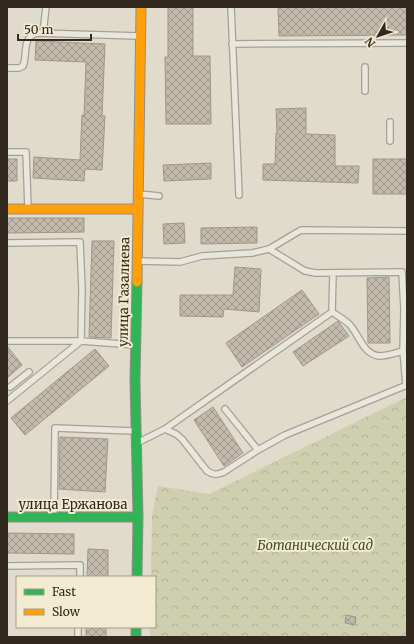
<svg xmlns="http://www.w3.org/2000/svg" width="414" height="644" viewBox="0 0 414 644" font-family="Merriweather,serif">
  <defs>
    <pattern id="park-crowns" width="20" height="18" patternUnits="userSpaceOnUse"><rect width="20" height="18" fill="#cecfaf"/><path d="M2 6a3 3 0 1 1 6 0M12 15a3 3 0 1 1 6 0" fill="none" stroke="#b1b296"/></pattern>
    <pattern id="building-cross-hatch" width="8" height="8" patternUnits="userSpaceOnUse"><rect width="8" height="8" fill="#c4baac"/><path d="M0 0l8 8M0 8l8-8" fill="none" stroke="#a0978b"/></pattern>
  </defs>
  <rect width="100%" height="100%" fill="#e0dbcb"/>
  <path fill="url(#park-crowns)" d="M407 397V637H150V627H155V577H151L152 515 158 486 209 494Z"/>
  <path fill="url(#building-cross-hatch)" stroke="#a0978b" d="M168 7H193V56H210L211 124H166L165 57H168Z
    M278 7H407V35L279 36Z
    M36 41 105 44 102 116H105L102 170 85 169 84 181 33 178 34 157 80 160 82 115H84L86 62 35 60Z
    M306 108V134L335 135V166H359L358 183 263 180V164H275L276 133H277L276 109Z
    M7 159H17V181H7Z
    M373 159H407V194H373Z
    M211 163V179L164 181 163 165Z
    M7 218H84V232L7 233Z
    M184 223 185 243 164 244 163 224Z
    M257 227V243L201 244V228Z
    M92 241H114L111 338 89 337Z
    M235 267 261 269 259 312 224 309 223 317 180 316V295H233Z
    M389 277 390 343H368L367 278Z
    M302 290 319 314 242 367 226 343Z
    M338 321 349 336 303 366 293 352Z
    M7 346 22 365 7 378Z
    M95 349 109 366 25 435 11 418Z
    M213 407 243 453 224 466 194 420Z
    M60 437 108 439 105 492 59 489Z
    M7 533 74 534V554L7 553Z
    M88 549 108 550V577H87Z
    M346 615 356 617 355 625 345 623Z
    M86 627H106V637H86Z"/>
  <g fill="none" stroke-linecap="round" stroke-linejoin="round">
    <defs>
      <path id="lane" d="M231 7 239 195
        M43 33 46 7
        M232 44 407 43
        M7 68H19L23 66C28 54 21 38 37 33L139 36
        M365 91V67
        M390 122V141
        M7 152H26L28 208
        M139 194 159 196
        M7 243 80 242 82 289 81 341 135 345
        M269 249 305 271 316 273 402 272 404 309 403 351 406 385
        M138 261 180 262 202 256 252 253 269 249 301 230 407 231
        M332 312C338 316 345 320 350 325 359 335 363 354 379 356 387 356 395 353 403 351
        M332 312 333 273
        M7 341H81L7 401
        M10 387 29 372
        M225 409 258 450
        M165 429 176 434 182 439 207 471C214 475 217 475 224 472L258 450 285 435 407 385
        M139 442 165 429 332 312
        M54 516 55 428 134 431
        M7 566 80 565V577
        M78 637V627"/>
      <path id="fast" d="M137 282 135 380 138 517 137 577
        M7 517H138
        M136 627V637"/>
      <path id="slow" d="M7 209H138
        M137 282 141 7"/>
    </defs>
    <use href="#lane" stroke="#a5a095" stroke-width="8"/>
    <use href="#fast" stroke="#958f84" stroke-width="11"/>
    <use href="#slow" stroke="#958f84" stroke-width="11"/>
    <use href="#lane" stroke="#e9e6dc" stroke-width="5.5"/>
    <use href="#fast" stroke="#30b455" stroke-width="9"/>
    <use href="#slow" stroke="#ff9f0a" stroke-width="9"/>
  </g>
  <g text-anchor="middle" dominant-baseline="central" stroke-width="4" stroke-linejoin="round" paint-order="stroke">
    <g font-size="13" fill="#33291e" stroke="#f2ead1">
      <text transform="translate(124 292) rotate(-89)">улица Газалиева</text>
      <text x="73" y="504">улица Ержанова</text>
    </g>
    <g font-size="13" font-style="italic" fill="#424d26" stroke="#f2ead1">
      <text x="315" y="545">Ботанический сад</text>
    </g>
  </g>
  <rect width="414" height="644" fill="none" stroke="#33291e" stroke-width="16"/>
  <rect x="16" y="576" width="140" height="52" fill="#f2ead1" stroke="#a69d89"/>
  <rect x="24" y="589" width="20" height="6" fill="#30b455" stroke="#a69d89"/>
  <text x="52" y="596" font-size="12" fill="#33291e">Fast</text>
  <rect x="24" y="609" width="20" height="6" fill="#ff9f0a" stroke="#a69d89"/>
  <text x="52" y="616" font-size="12" fill="#33291e">Slow</text>
  <g transform="translate(378 36) rotate(231)" stroke="#f2ead1" stroke-width="3" paint-order="stroke">
  <path d="M0-3L7 15L0 10L-7 15Z" fill="#33291e"/>
  <text y="-6" font-size="11" font-weight="bold" text-anchor="middle" fill="#33291e">N</text>
  </g>
  <path d="M18 34v6h73v-6" fill="none" stroke="#33291e" stroke-width="2"/>
  <text x="24" y="34" font-size="12" fill="#33291e" stroke="#f2ead1" stroke-width="3" paint-order="stroke">50 m</text>
</svg>
